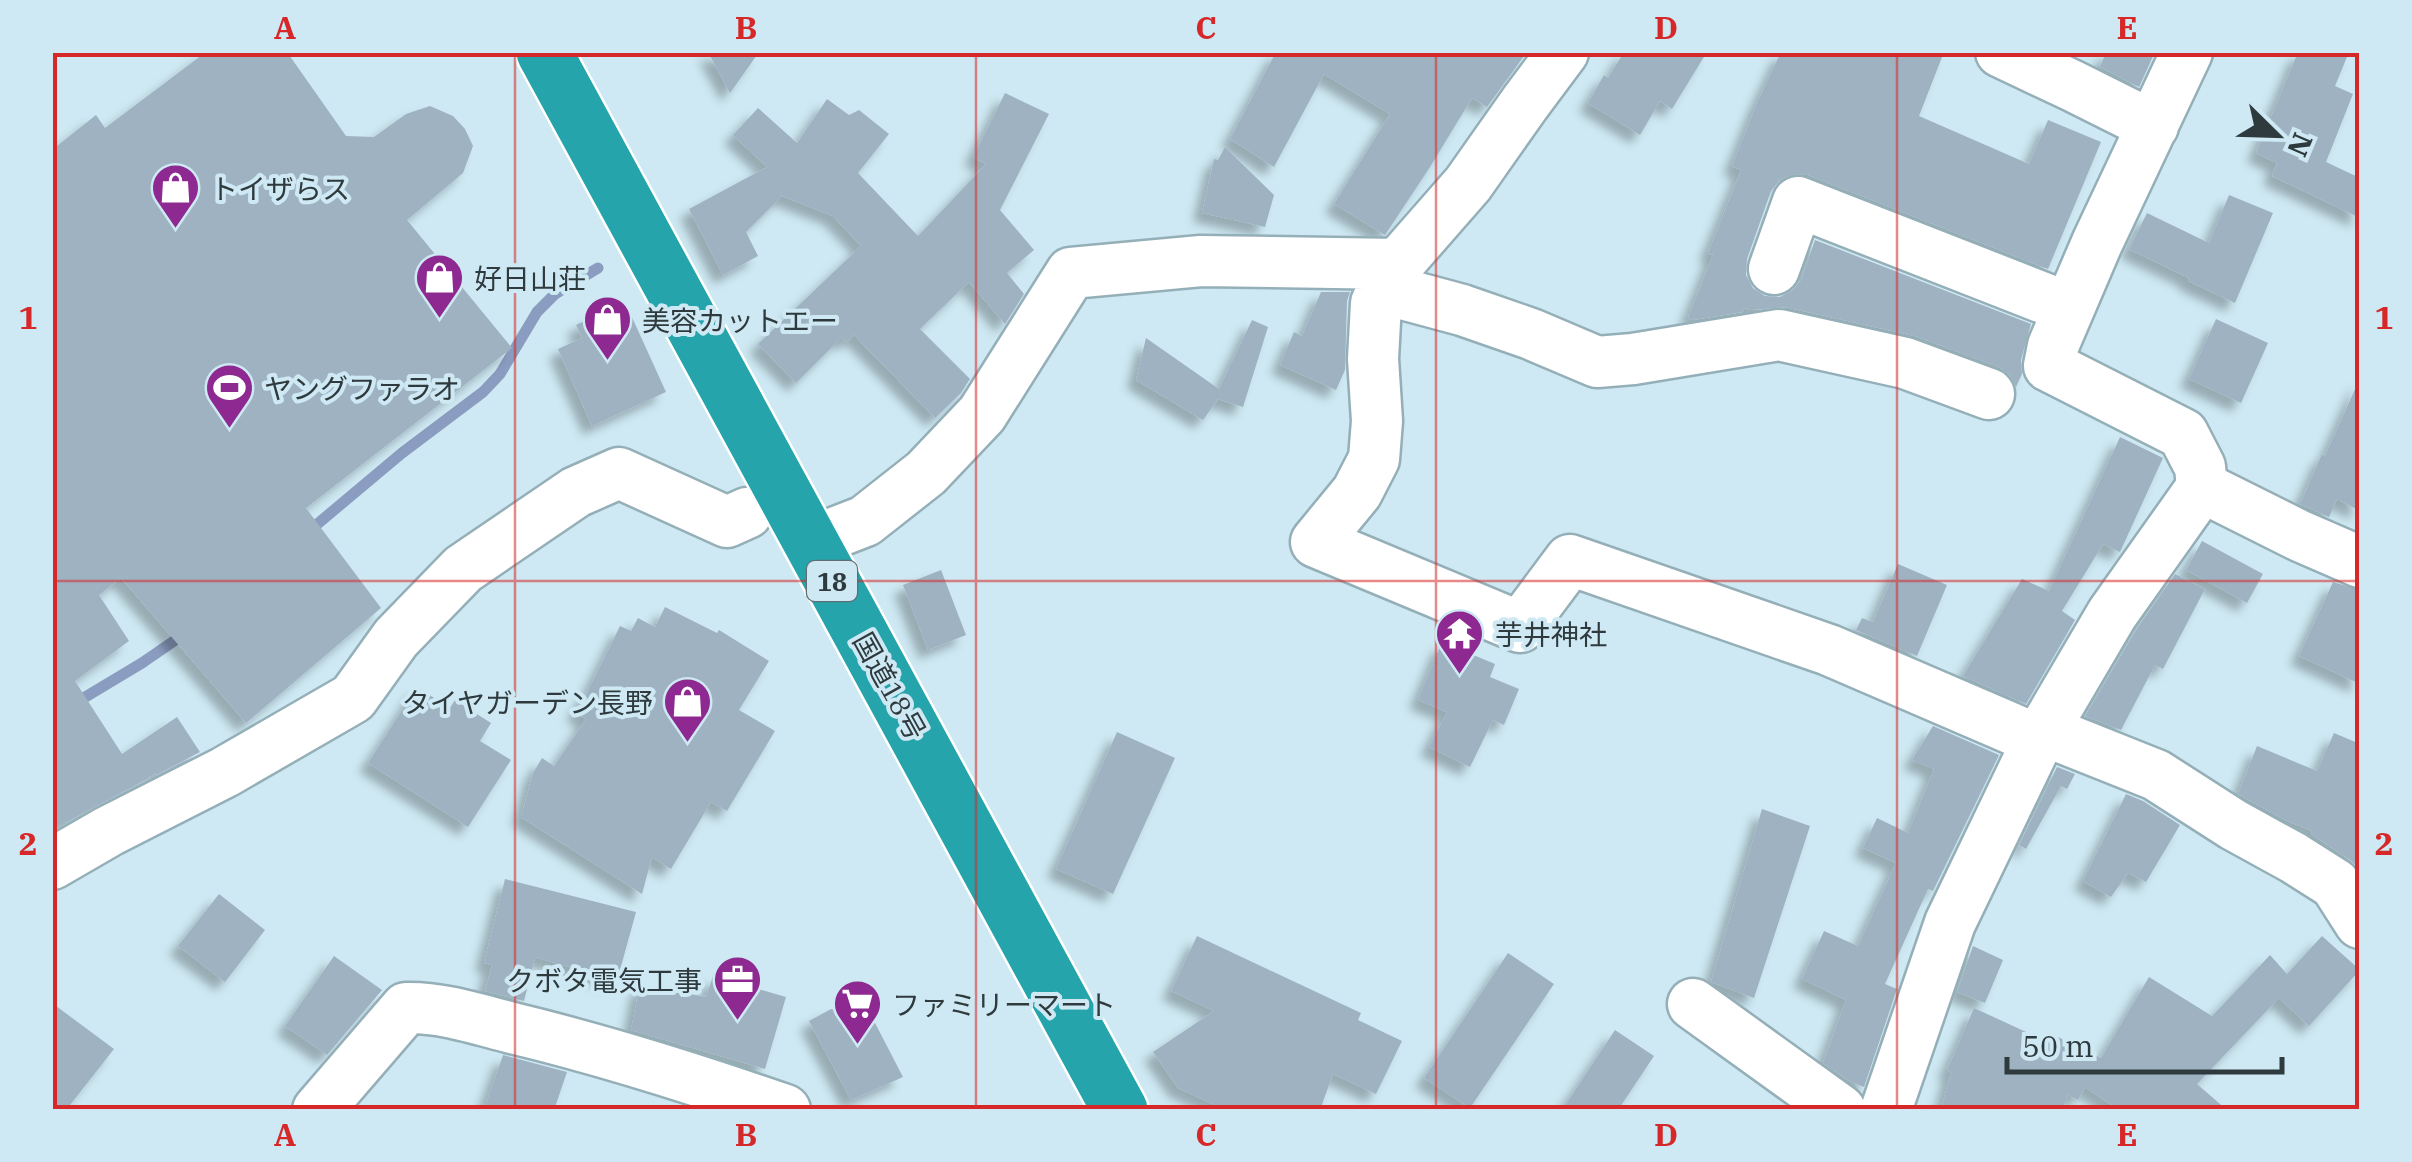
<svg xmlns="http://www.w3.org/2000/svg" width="2412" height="1162" viewBox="0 0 2412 1162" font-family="'IBM Plex Serif','Noto Sans JP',serif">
  <defs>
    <filter id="shadow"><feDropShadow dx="-9" dy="9" stdDeviation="5" flood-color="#0004"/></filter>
  </defs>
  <rect width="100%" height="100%" fill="#cee9f3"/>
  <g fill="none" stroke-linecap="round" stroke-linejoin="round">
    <path stroke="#8a9cbf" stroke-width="11" d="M309 531 402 453 483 392 500 374 537 312 555 294 598 268
      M72 705 142 663 187 632"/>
  </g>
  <path fill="#9eb2c2" filter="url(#shadow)" d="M206 52H287L346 136 374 137 406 114 430 106 453 116 465 129 473 146 463 173 407 220 512 348 306 508 381 608 246 723 121 578 99 595 129 641 75 681 122 754 177 717 200 752 156 775 155 773 147 779 65 823H52V150L96 115 105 128Z
    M708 52H759L730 93Z
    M1276 52H1527L1487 107 1472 98 1430 167 1385 235 1334 204 1390 114 1324 74 1274 167 1230 139Z
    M1624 52H1707L1672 109 1660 101 1640 135 1588 103 1604 75 1608 78Z
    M1781 52H1944L1919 116 2029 164 2048 120 2101 142 2048 269 1808 175 1794 174 1780 179 1771 191 1747 259 1746 275 1753 288 1765 296 1780 297 1793 290 1801 280 1815 240 2031 324 2021 360 2022 374 2016 387 2010 375 1999 367 1915 336 1785 307 1751 310 1744 308 1742 312 1692 320 1688 318 1713 255 1708 253 1741 170 1732 166 1757 103Z
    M2106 52H2155L2139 87 2100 67Z
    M2298 52H2349L2335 86 2353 94 2326 162 2360 178V218L2272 176 2277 163 2256 153Z
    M1005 93 1049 114 1000 210 1034 250 1007 273 1024 294 1005 324 969 282 920 329 970 379 961 393 935 418 854 335 846 342 842 337 796 383 758 344 861 246 833 216 782 196 746 232 758 256 723 275 689 209 767 167 733 135 758 108 797 143 827 99 849 115 859 110 889 134 858 173 918 236 986 164 973 157Z
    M1225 147 1274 195 1265 227 1202 213 1214 159 1218 160Z
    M2229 195 2273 213 2235 303 2188 281 2189 278 2129 249 2147 213 2209 243Z
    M1321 292H1350L1347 301 1345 370 1336 390 1280 365 1294 332 1302 336Z
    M603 312 608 325 631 315 666 392 592 426 558 349 582 338 576 325Z
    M2216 319 2268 343 2241 403 2189 379Z
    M1252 320 1268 327 1243 407 1218 399 1203 420 1136 380 1146 338 1219 389Z
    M2360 378V511L2337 499 2329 517 2300 504 2322 454 2325 456Z
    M2120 437 2163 458 2120 552 2103 544 2062 611 2075 620 2026 704 1963 676 2022 579 2049 591Z
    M2202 541 2263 574 2247 603 2186 570Z
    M1898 564 1947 585 1917 656 1856 630 1862 618 1873 622Z
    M941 570 966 635 928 650 903 585Z
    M2175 574 2205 589 2163 669 2155 665 2121 730 2085 716 2136 630Z
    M2333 582 2360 590V684L2299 656Z
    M665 607 717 633 719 630 769 661 739 710 775 731 727 811 711 802 671 869 652 857 642 894 521 817 533 773 542 758 554 766 586 719 575 712 588 691 620 626 631 631 638 618 655 627Z
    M1442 642 1495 664 1490 677 1519 689 1504 725 1493 720 1470 767 1429 747 1447 712 1418 700Z
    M417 687 450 708 455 700 491 723 480 741 511 760 468 827 368 763Z
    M1933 726 1999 755 1933 891 1928 889 1885 984 1897 989 1864 1087 1849 1081 1823 1063 1846 1000 1802 979 1824 931 1858 946 1896 863 1863 848 1877 818 1908 833 1934 769 1912 760Z
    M1117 732 1175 758 1113 894 1056 869Z
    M2334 733 2360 744V869L2350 860 2311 834 2312 831 2283 819 2238 794 2257 746 2317 771Z
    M2057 767 2075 774 2067 789 2061 786 2026 849 2019 845Z
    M2126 794 2143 801 2180 825 2146 882 2128 873 2111 897 2083 881Z
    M1762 809 1810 826 1754 998 1711 982Z
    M505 879 636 912 617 981 535 957 524 1001 485 991 492 965 484 963Z
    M219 894 265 930 225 982 178 946Z
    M1197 936 1361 1013 1358 1020 1402 1041 1376 1094 1333 1074 1320 1110H1226L1178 1088 1153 1052 1214 1011 1171 991Z
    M2322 936 2360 970 2309 1026 2279 998 2197 1084 2227 1110H2119L2085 1087 2078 1100 2068 1095 2062 1110H1941L1951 1072 1947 1070 1974 1008 2050 1043 2054 1035 2101 1058 2149 977 2212 1016 2270 955 2287 974Z
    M1973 946 2003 960 1985 1003 1957 992Z
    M1508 953 1554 984 1470 1108 1424 1078Z
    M334 956 382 990 327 1055 285 1026Z
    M713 976 786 997 765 1069 631 1030 640 984 706 997Z
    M52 1003 114 1049 66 1110H52Z
    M831 1009 874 1021 903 1077 851 1100 809 1021Z
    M1615 1030 1654 1056 1618 1110H1562Z
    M503 1055 567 1072 554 1110H484Z"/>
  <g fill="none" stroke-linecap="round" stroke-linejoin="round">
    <defs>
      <path id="minor" d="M1563 52 1525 103 1468 184 1398 264 1376 303 1373 359 1377 421 1374 459 1357 492 1316 542 1520 627 1570 560 1829 650 2038 740
        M2001 52 2073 86 2153 126
        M1774 269 1798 202 2069 308
        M1384 289 1462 310 1531 334 1597 362 1633 359 1779 335 1905 363 1989 394
        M2202 487 2300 536 2360 562
        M811 542 865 521 926 473 982 414 1071 273 1201 261 1398 264
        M2043 730 2156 775 2234 825 2294 858 2335 884 2360 923
        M52 864 109 831 225 772 353 698 396 638 463 569 576 492 619 473 727 522 747 513
        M1693 1004 1840 1110
        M318 1110 406 1008C442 1007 477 1019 512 1028 604 1050 695 1079 785 1110
        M1886 1110 1950 923 2038 740 2112 614 2202 487 2200 467 2183 434 2049 366 2053 346 2097 243 2187 52"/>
      <path id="highway" d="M544 52 1120 1110"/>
    </defs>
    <use href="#minor" stroke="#95afb8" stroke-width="55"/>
    <use href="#highway" stroke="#fff" stroke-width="60"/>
    <use href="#minor" stroke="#fff" stroke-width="50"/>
    <use href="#highway" stroke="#25a4ab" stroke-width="55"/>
  </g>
  <path fill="none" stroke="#d62828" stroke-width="2.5" stroke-opacity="0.55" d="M515 52V1110M976 52V1110M1436 52V1110M1897 52V1110M52 581H2360"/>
  <defs>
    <symbol id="shop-pin" viewBox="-11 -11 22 30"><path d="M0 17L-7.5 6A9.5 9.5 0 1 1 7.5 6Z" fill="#8d2990" stroke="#cee9f3"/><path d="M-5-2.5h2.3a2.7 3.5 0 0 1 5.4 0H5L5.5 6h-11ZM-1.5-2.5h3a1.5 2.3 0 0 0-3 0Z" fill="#fff"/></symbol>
    <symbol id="stadium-pin" viewBox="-11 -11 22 30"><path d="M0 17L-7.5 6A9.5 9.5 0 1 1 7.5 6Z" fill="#8d2990" stroke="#cee9f3"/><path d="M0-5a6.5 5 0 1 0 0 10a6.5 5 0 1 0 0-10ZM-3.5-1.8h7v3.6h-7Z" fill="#fff"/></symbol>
    <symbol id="temple-pin" viewBox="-11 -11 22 30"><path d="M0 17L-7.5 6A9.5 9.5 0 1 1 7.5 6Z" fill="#8d2990" stroke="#cee9f3"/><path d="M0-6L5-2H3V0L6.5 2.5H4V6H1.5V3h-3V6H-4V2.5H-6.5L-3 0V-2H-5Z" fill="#fff"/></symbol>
    <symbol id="office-pin" viewBox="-11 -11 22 30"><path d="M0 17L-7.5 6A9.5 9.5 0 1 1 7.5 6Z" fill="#8d2990" stroke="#cee9f3"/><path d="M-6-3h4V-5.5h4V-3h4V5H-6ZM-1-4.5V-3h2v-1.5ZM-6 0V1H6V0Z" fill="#fff"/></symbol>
    <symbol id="supermarket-pin" viewBox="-11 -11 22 30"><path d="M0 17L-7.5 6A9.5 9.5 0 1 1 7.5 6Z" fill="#8d2990" stroke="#cee9f3"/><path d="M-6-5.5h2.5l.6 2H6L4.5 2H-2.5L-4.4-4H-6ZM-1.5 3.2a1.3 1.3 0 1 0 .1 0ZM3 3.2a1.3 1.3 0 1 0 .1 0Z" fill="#fff"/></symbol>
  </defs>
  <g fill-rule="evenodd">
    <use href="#shop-pin" x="148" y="160" width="55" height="75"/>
    <use href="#shop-pin" x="412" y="250" width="55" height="75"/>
    <use href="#shop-pin" x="580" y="292" width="55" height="75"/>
    <use href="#stadium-pin" x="202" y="360" width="55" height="75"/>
    <use href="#temple-pin" x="1432" y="606" width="55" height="75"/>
    <use href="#shop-pin" x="660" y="674" width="55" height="75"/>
    <use href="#office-pin" x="710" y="952" width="55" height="75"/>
    <use href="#supermarket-pin" x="830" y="976" width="55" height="75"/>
  </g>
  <g text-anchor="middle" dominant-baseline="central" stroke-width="8" stroke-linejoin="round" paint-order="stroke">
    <rect fill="#cee9f3" stroke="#5f6e74" stroke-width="2.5" x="807" y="561" width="50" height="40" rx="8"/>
    <g font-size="25" font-weight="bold" fill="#2f3a3e">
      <text x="832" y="581">18</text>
    </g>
    <g font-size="28" fill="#2f3a3e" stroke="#cee9f3" text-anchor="start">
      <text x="210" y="188">トイザらス</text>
      <text x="474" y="278">好日山荘</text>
      <text x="642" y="320">美容カットエー</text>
      <text x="264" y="388">ヤングファラオ</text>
      <text x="1495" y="634">芋井神社</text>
      <text x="653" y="702" text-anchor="end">タイヤガーデン長野</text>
      <text x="702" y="980" text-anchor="end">クボタ電気工事</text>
      <text x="892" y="1004">ファミリーマート</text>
    </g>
    <g font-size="28" fill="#2f3a3e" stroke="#cee9f3">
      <text transform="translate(890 686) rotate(61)">国道18号</text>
    </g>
  </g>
  <rect width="2412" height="1162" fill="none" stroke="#cee9f3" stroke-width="110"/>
  <g transform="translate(2277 135) rotate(113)" stroke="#cee9f3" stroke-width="8" paint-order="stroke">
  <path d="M0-8L18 38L0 25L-18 38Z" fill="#2f3a3e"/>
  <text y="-15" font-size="28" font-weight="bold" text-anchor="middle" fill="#2f3a3e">N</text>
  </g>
  <path d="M2007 1057v15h275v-15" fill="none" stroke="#2f3a3e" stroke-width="5"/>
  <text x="2022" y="1057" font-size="30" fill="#2f3a3e" stroke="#cee9f3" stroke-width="8" paint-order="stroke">50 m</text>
  <rect x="55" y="55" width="2302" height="1052" fill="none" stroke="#d62828" stroke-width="4"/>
  <g font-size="32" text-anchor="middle" font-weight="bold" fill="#d62828">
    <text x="285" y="39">A</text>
    <text x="746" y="39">B</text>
    <text x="1206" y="39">C</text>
    <text x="1666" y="39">D</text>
    <text x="2127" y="39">E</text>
    <text x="28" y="329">1</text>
    <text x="2384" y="329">1</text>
    <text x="28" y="855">2</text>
    <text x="2384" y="855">2</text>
    <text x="285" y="1146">A</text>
    <text x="746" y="1146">B</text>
    <text x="1206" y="1146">C</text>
    <text x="1666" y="1146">D</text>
    <text x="2127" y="1146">E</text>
  </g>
</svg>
